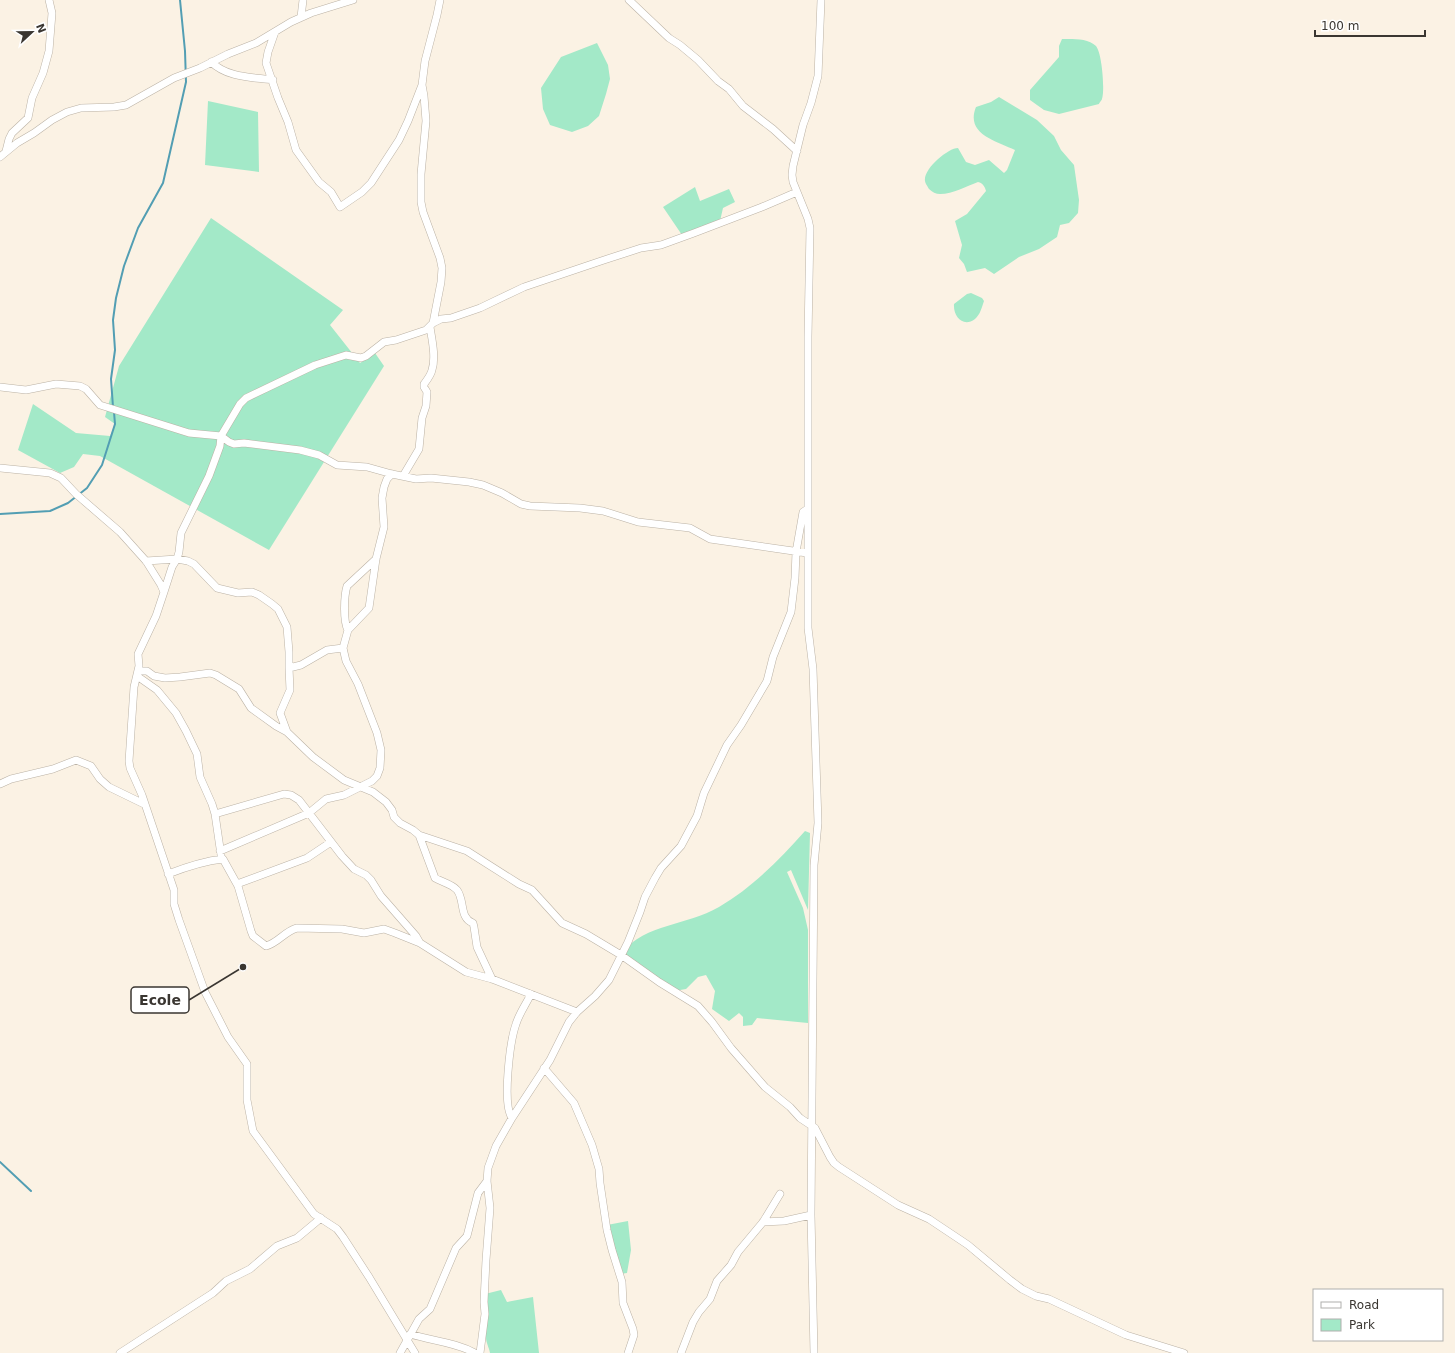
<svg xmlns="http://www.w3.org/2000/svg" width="1455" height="1353" viewBox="0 0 1455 1353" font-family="'DejaVu Sans',sans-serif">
  <rect width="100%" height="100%" fill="#fbf2e4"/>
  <path fill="#a3e9c8" d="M1062 39C1072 39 1088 38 1096 46 1102 53 1105 90 1102 99 1102 100 1099 103 1099 104L1059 114 1044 110 1030 100V90L1059 57V46Z
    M597 43 608 65 610 79 606 94 599 116 588 126 572 132 550 125 543 109 541 88 561 57Z
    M999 97 1037 120 1054 136 1061 150 1074 165 1079 200 1078 213 1069 223 1060 225 1057 237 1039 249 1019 257 994 274 985 268 967 272 964 264 959 258 962 245 955 221 967 214 986 191C985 187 983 183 978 182 967 186 953 194 940 194 936 194 932 192 929 189 928 187 925 183 925 181 923 169 948 148 958 148L966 162 975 165 989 160 1004 173 1007 170 1015 150C996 141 965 134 976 107L991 102Z
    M208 101 258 112 259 172 205 165Z
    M695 187 700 201 729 189 735 202 723 208 720 221 682 235 663 207Z
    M211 218 343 310 330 325 360 363 375 353 384 366 269 550 100 456 83 454 74 467 60 473 18 450 33 404 76 433 110 436 115 424 105 417 119 366Z
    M971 293 982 298 984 301C982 307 980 315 975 319 963 328 953 316 954 304L967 294Z
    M805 831 810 833 808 910 791 870 787 872 803 908 808 930V1023L757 1018 752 1025 743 1026V1017L739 1013 729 1021 712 1009 715 991 706 975 698 977 686 989 674 991 621 953C647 923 686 926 719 907 752 888 780 859 805 831Z
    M628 1221 631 1250 627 1273 620 1274 607 1225Z
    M501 1290 507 1302 533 1297 539 1353H490C489 1347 486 1343 486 1337 485 1323 486 1308 485 1294Z"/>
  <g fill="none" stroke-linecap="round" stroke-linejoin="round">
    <path stroke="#529eb3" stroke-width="2" d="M113 407 111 379 115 350 113 320 116 298 124 266 138 228 163 183 186 82 185 51 180 0
      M0 514 50 511 68 503 87 488 102 465 115 424 114 412
      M0 1162 31 1191"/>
    <defs>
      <path id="street" d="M629 0 669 38 680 45 698 60 718 81 729 89 743 106 773 129 797 151
        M301 17 303 0
        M275 32 268 52 266 63 278 98 288 122 296 150 319 182 331 192 340 207 362 192 371 183 399 140 408 121 422 85
        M211 62C228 78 251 77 273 80
        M6 151 9 139 12 133 28 118 32 98 43 73 49 51 52 13 49 0
        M0 157 17 143 34 133 52 120 67 112 81 108 114 107 126 105 174 78 200 68 228 54 256 43 291 22 311 13 353 0
        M433 323 441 282 442 268 440 258 423 212 421 202V174L426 121 424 96 422 85 425 61 437 15 440 0
        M0 387 26 390 56 384 80 386 86 389 100 405 189 433 221 436 229 442 234 444 244 443 300 450 319 455 337 465 367 467 392 474 416 479 431 478 469 482 483 485 502 493 521 504 530 506 580 508 603 511 638 522 690 528 710 539 807 553
        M0 468 50 473 61 478 76 494 120 532 146 561 161 585 164 592 156 616 138 654 139 666 134 687 129 761 130 768 142 795 174 890V904L179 920 205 992 228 1037 247 1064V1100L253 1131 314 1214 337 1229 343 1237 369 1277 415 1353
        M392 474 387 479 384 487 382 498 384 527 376 559 369 608 348 630 343 648 327 650 301 665 289 668 290 690 280 713 287 732 313 757 344 780 373 792 386 802 392 810 394 817 400 823 413 830 419 835 467 851 519 884 532 890 562 923 586 934 621 955 659 982 698 1006 712 1022 731 1048 765 1087 790 1107 800 1118 815 1128 830 1157 834 1163 839 1167 898 1205 929 1219 968 1245 1010 1280 1022 1289 1036 1296 1049 1299 1126 1335 1184 1353
        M403 476 419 449 422 418 426 406 427 392 424 387V384C427 380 431 375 432 370 436 357 432 340 430 327
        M146 561 177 559 188 561 194 564 217 588 238 593 252 592 259 595 272 604 278 609 287 627 289 652V668
        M164 592 172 567 177 559 179 552 181 533 209 476 220 446 221 436 240 404 246 398 315 365 346 355 361 358 366 356 384 342 396 340 426 330 433 323 441 319 451 318 480 308 524 287 604 260 641 248 661 245 694 233 762 207 797 192
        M348 630C343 621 344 596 347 586L376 559
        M139 671H147L154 676 165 678 180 677 210 673 216 675 239 689 251 708 276 726 287 732
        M137 676 157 690 176 713 186 731 197 754 200 777 212 804 215 814 221 855
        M0 784 11 779 53 769 76 760 91 766 100 779 109 787 144 804
        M215 814 284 794 291 795 299 800 342 856 354 869 366 875 371 880 381 896 416 936 420 943
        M419 835 435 878C442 882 452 884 457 890 465 900 459 918 473 923L474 927 477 947 492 979
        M220 851 309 813 326 799 344 795 372 781 377 776 380 768 381 750 377 733 358 684 346 661 343 648
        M168 874C186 867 204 861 223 859L238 886 251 931 253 936 266 946C278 943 285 931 297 928L342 929 364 933 384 929 395 933 420 943 466 972 492 979 577 1012
        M237 884 307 858 331 842
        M544 1068 574 1103 592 1145 599 1169 600 1183 607 1230 612 1250 622 1282 623 1303 633 1329 634 1335 628 1353
        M512 1118C502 1104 510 1041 516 1024 519 1014 526 1004 531 994
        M763 1222 784 1221 811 1215
        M410 1334C432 1341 455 1342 475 1353
        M120 1353 213 1293 226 1281 250 1269 277 1246 297 1238 321 1218
        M400 1353 419 1319 430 1309 456 1248 467 1236 478 1193 487 1181
        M480 1353 485 1314 484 1302 486 1260 490 1208 487 1181 488 1168 496 1146 512 1118 550 1060 569 1022 577 1012 595 996 609 980 628 942 640 912 645 897 655 878 661 868 681 846 697 816 704 793 727 745 741 725 767 681 773 657 791 612 795 578 796 552 803 512 806 510
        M681 1353 693 1322 699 1312 710 1299 717 1281 731 1265 738 1252 763 1222 780 1194
        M814 1353 811 1215 814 865 818 823 813 669 808 628V337L810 228 808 219 793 182 792 175 793 166 803 125 811 103 818 76 821 0"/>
    </defs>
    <use href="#street" stroke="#bbb2a5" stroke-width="8"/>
    <use href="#street" stroke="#fff" stroke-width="7"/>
  </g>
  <path fill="none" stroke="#3a3631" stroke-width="1.5" d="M243 967L189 1000"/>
  <circle fill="#3a3631" stroke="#fff" stroke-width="1.5" cx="243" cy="967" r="4"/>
  <rect fill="#fff" stroke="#3a3631" stroke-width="1.5" x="131" y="987" width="58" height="26" rx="4"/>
  <g font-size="14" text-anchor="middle" font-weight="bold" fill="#3a3631">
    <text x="160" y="1005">Ecole</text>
  </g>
  <rect x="1313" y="1289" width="130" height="52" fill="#ffffff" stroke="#b0afad"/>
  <rect x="1321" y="1302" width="20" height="6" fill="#ffffff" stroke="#b0afad"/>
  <text x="1349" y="1309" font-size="12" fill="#3a3631">Road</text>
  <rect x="1321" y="1319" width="20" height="12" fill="#a3e9c8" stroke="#b0afad"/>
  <text x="1349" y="1329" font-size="12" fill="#3a3631">Park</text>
  <g transform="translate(32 32) rotate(68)" stroke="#ffffff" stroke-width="3" paint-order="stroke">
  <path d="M0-3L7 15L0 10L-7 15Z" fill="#3a3631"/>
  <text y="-6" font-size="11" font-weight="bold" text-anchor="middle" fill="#3a3631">N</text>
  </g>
  <path d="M1315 30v6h110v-6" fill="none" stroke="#3a3631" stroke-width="2"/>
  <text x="1321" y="30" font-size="12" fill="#3a3631" stroke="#ffffff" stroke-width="3" paint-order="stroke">100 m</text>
</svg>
